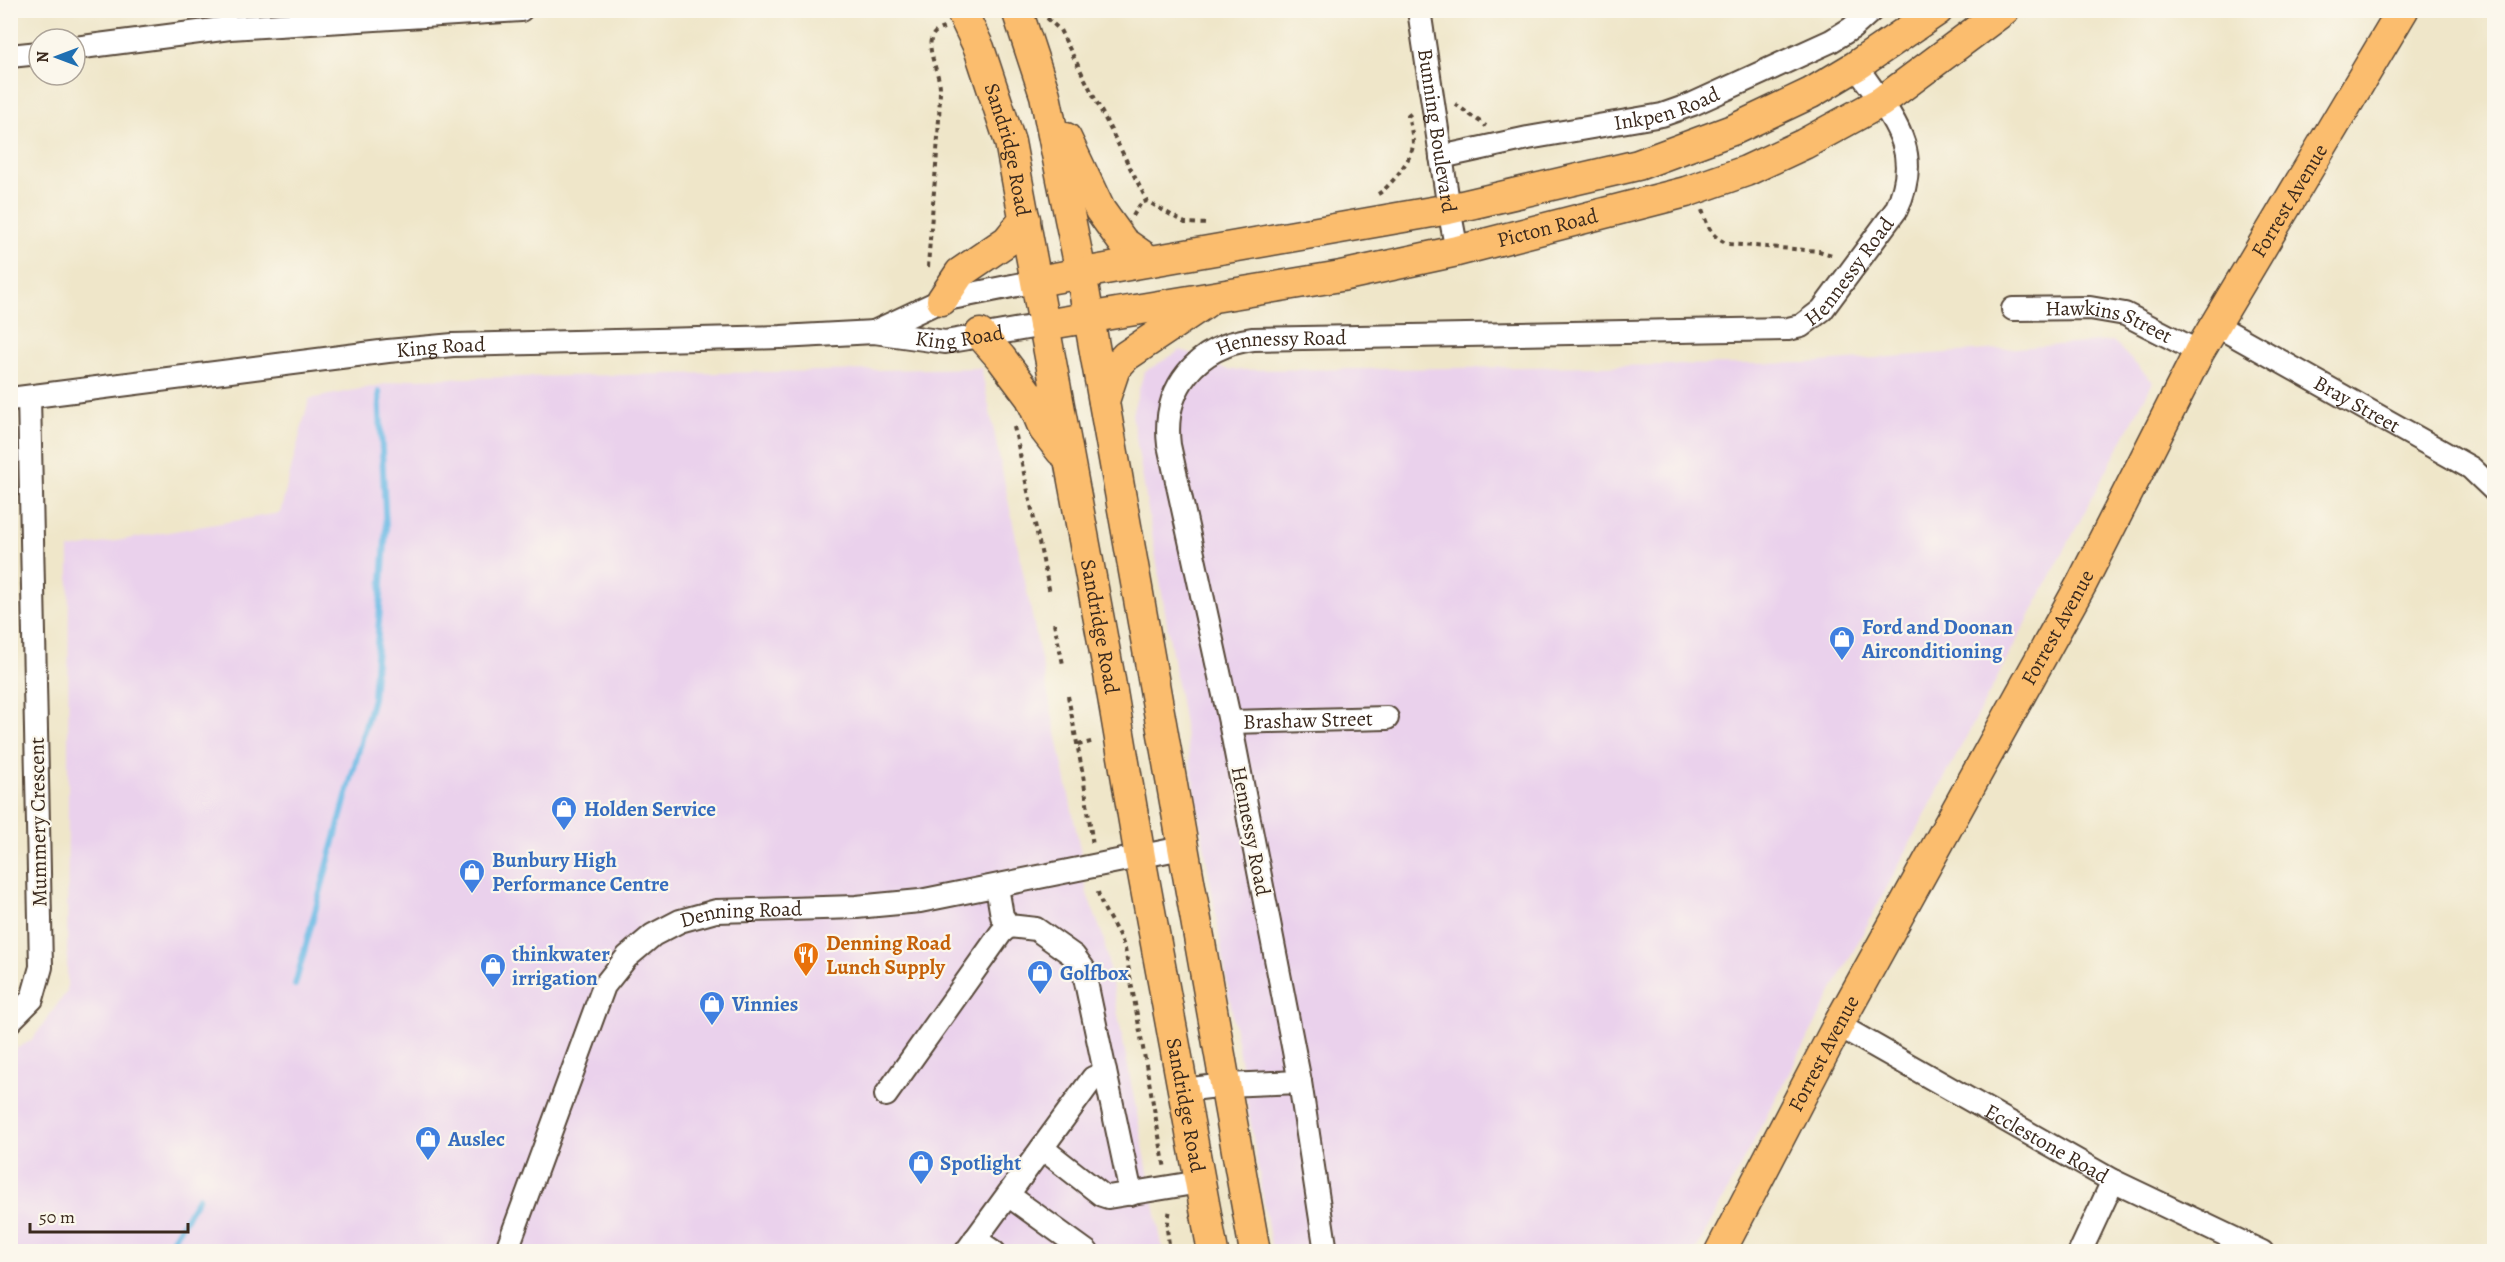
<svg xmlns="http://www.w3.org/2000/svg" width="2505" height="1262" viewBox="0 0 2505 1262" font-family="Alegreya,serif">
  <rect width="100%" height="100%" fill="#fbf7ec"/>
  <filter id="ink" filterUnits="userSpaceOnUse"><feTurbulence type="fractalNoise" baseFrequency=".0167" numOctaves="2"/><feDisplacementMap in="SourceGraphic" scale="12" xChannelSelector="R" yChannelSelector="G"/><feConvolveMatrix kernelMatrix="1 2 1 2 8 2 1 2 1" color-interpolation-filters="sRGB"/></filter>
  <filter id="wash" filterUnits="userSpaceOnUse"><feTurbulence type="fractalNoise" baseFrequency=".008" numOctaves="4" result="noise"/><feDisplacementMap in="SourceGraphic" scale="24" xChannelSelector="R" yChannelSelector="G"/><feGaussianBlur stdDeviation="1.35" result="paint"/><feColorMatrix in="noise" values="0 0 0 0 0 0 0 0 0 0 0 0 0 0 0 0 0 1.4 0 .05"/><feComposite in="paint" operator="in"/></filter>
  <g filter="url(#wash)">
    <rect width="100%" height="100%" fill="#efe6c9"/>
    <path fill="#ead1ec" d="M2113 341 2153 382 1695 1252 1272 1251 1132 414 1144 372 1181 350 1228 370 1376 369 1806 363Z
      M981 368 1080 849 1087 894 1103 936 1163 1251H11L10 1052 32 1040 67 991 69 549 280 513 309 399 411 379Z"/>
    <g fill="none" stroke-linecap="round" stroke-linejoin="round">
      <path stroke="#6bbae5" stroke-width="6" d="M295 985 373 698 386 529 379 392
        M165 1252 199 1197"/>
    </g>
  </g>
  <g filter="url(#ink)">
    <g fill="none" stroke-linecap="round" stroke-linejoin="round">
      <defs>
        <g id="minor">
          <path id="s1" d="M1419 10 1449 209 1457 251"/>
          <path d="M75 48 230 28 521 10"/>
          <path d="M10 56 39 53"/>
          <path id="s2" d="M1441 157 1528 138 1662 115 1693 104 1831 41 1852 28 1872 10"/>
          <path id="s3" d="M2013 309 2090 308 2125 314 2199 352"/>
          <path id="s4" d="M2214 324 2471 468 2494 490"/>
          <path d="M874 332 942 300 1037 281"/>
          <path id="s5" d="M10 399 388 351 453 345 781 337 874 332 945 342 1044 325"/>
          <path id="s6" d="M1230 722 1387 718"/>
          <path d="M997 887 1002 916 1009 926 1036 929 1074 956 1083 968 1131 1194"/>
          <path d="M10 1021 32 999 41 967 29 397"/>
          <path id="s7" d="M1838 1025 2113 1181 2262 1252"/>
          <path d="M1183 1090 1226 1085 1300 1082"/>
          <path d="M886 1095 1001 933 1009 926"/>
          <path d="M1042 1148 1102 1195 1108 1197 1200 1182"/>
          <path d="M1008 1195 1087 1252"/>
          <path d="M975 1239 994 1252"/>
          <path id="s8" d="M506 1252 604 986 627 957 653 935 680 921 716 911 856 907 920 901 1182 848"/>
          <path d="M966 1252 1093 1078 1105 1073"/>
          <path id="s9" d="M1326 1252 1300 1082 1230 722 1169 445C1162 388 1197 346 1253 339L1788 329 1801 326 1822 310 1896 210C1926 148 1889 115 1856 66"/>
          <path d="M2080 1252 2113 1181"/>
        </g>
        <g id="major">
          <path id="s10" d="M961 10 979 48 1010 142 1109 674 1140 857 1213 1252"/>
          <path d="M1017 10 1045 95 1081 273 1255 1252"/>
          <path d="M1066 138 1100 210 1123 242 1150 261"/>
          <path d="M1037 281 1449 209 1638 165 1735 129 1811 93 1856 66 1938 10"/>
          <path d="M942 300 960 273 1007 241 1025 219"/>
          <path id="s11" d="M1044 325 1341 276 1457 251 1686 192 1746 171 1804 144 1881 102 2004 10"/>
          <path d="M980 334 1001 358 1031 398 1044 429 1061 451"/>
          <path d="M1104 401 1115 368 1126 356 1205 303"/>
          <path id="s12" d="M1720 1252 1838 1025 2082 583 2199 352 2403 10"/>
        </g>
      </defs>
      <use href="#minor" stroke="#564638" stroke-width="26"/>
      <use href="#major" stroke="#564638" stroke-width="33"/>
      <path stroke="#564638" stroke-width="4" stroke-dasharray="4.5 4.5" stroke-linecap="butt" d="M1047 18 1060 30 1147 201
        M1455 104 1486 126
        M1378 194C1389 188 1413 158 1413 144 1413 135 1410 125 1408 116L1414 111
        M1702 210C1708 227 1711 237 1728 244L1819 251 1835 256
        M1133 216 1141 203 1147 201 1185 223 1208 224
        M928 267C932 207 939 147 940 88 940 70 916 35 944 28
        M1014 427 1050 593
        M1054 623 1063 664
        M1068 696 1083 775 1093 846
        M1078 745 1095 741
        M1098 892C1103 914 1118 928 1125 949L1165 1169
        M1170 1252 1167 1229 1170 1208"/>
      <use href="#minor" stroke="#fff" stroke-width="22"/>
      <use href="#major" stroke="#fbbd6e" stroke-width="30"/>
    </g>
  </g>
  <defs>
    <symbol id="shop-pin" viewBox="-11 -11 22 30"><path d="M0 17L-7.5 6A9.5 9.5 0 1 1 7.5 6Z" fill="#3f7fe0" stroke="#fbf7ec"/><path d="M-5-2.5h2.3a2.7 3.5 0 0 1 5.4 0H5L5.5 6h-11ZM-1.5-2.5h3a1.5 2.3 0 0 0-3 0Z" fill="#fff"/></symbol>
    <symbol id="restaurant-pin" viewBox="-11 -11 22 30"><path d="M0 17L-7.5 6A9.5 9.5 0 1 1 7.5 6Z" fill="#e8710a" stroke="#fbf7ec"/><path d="M-5-6h1v4h1v-4h1v4h1v-4h1v5L-1.5 .5V6h-2V.5L-5-1ZM5-6V6H3V1.5H1.5Q1.5-4 5-6Z" fill="#fff"/></symbol>
  </defs>
  <g fill-rule="evenodd">
    <use href="#shop-pin" x="1827" y="624" width="30" height="40"/>
    <use href="#shop-pin" x="549" y="794" width="30" height="40"/>
    <use href="#shop-pin" x="457" y="857" width="30" height="40"/>
    <use href="#restaurant-pin" x="791" y="940" width="30" height="40"/>
    <use href="#shop-pin" x="478" y="951" width="30" height="40"/>
    <use href="#shop-pin" x="1025" y="958" width="30" height="40"/>
    <use href="#shop-pin" x="697" y="989" width="30" height="40"/>
    <use href="#shop-pin" x="413" y="1124" width="30" height="40"/>
    <use href="#shop-pin" x="906" y="1148" width="30" height="40"/>
  </g>
  <g text-anchor="middle" dominant-baseline="central" stroke-width="4.5" stroke-linejoin="round" paint-order="stroke">
    <g font-size="21" fill="#3b2a1e" stroke="#fbf7ec">
      <text stroke="none"><textPath href="#s2" startOffset="231">Inkpen Road</textPath></text>
      <text stroke="none"><textPath href="#s1" startOffset="122">Bunning Boulevard</textPath></text>
      <text stroke="none"><textPath href="#s10" startOffset="148">Sandridge Road</textPath></text>
      <text stroke="none"><textPath href="#s12" startOffset="1196">Forrest Avenue</textPath></text>
      <text stroke="none"><textPath href="#s11" startOffset="513">Picton Road</textPath></text>
      <text stroke="none"><textPath href="#s9" startOffset="1596">Hennessy Road</textPath></text>
      <text stroke="none"><textPath href="#s3" startOffset="98">Hawkins Street</textPath></text>
      <text stroke="none"><textPath href="#s5" startOffset="954">King Road</textPath></text>
      <text stroke="none"><textPath href="#s9" startOffset="1002">Hennessy Road</textPath></text>
      <text stroke="none"><textPath href="#s5" startOffset="434">King Road</textPath></text>
      <text stroke="none"><textPath href="#s4" startOffset="164">Bray Street</textPath></text>
      <text stroke="none"><textPath href="#s10" startOffset="634">Sandridge Road</textPath></text>
      <text stroke="none"><textPath href="#s12" startOffset="710">Forrest Avenue</textPath></text>
      <text stroke="none"><textPath href="#s6" startOffset="78">Brashaw Street</textPath></text>
      <text transform="translate(38 822) rotate(-91)">Mummery Crescent</text>
      <text transform="translate(1251 831) rotate(79)">Hennessy Road</text>
      <text stroke="none"><textPath href="#s8" startOffset="447">Denning Road</textPath></text>
      <text stroke="none"><textPath href="#s12" startOffset="224">Forrest Avenue</textPath></text>
      <text stroke="none"><textPath href="#s10" startOffset="1120">Sandridge Road</textPath></text>
      <text stroke="none"><textPath href="#s7" startOffset="240">Ecclestone Road</textPath></text>
    </g>
    <g font-size="21" font-weight="bold" fill="#366cbe" stroke="#fbf7ec" text-anchor="start">
      <text x="1862" y="627">Ford and Doonan<tspan x="1862" dy="24">Airconditioning</tspan></text>
      <text x="584" y="809">Holden Service</text>
      <text x="492" y="860">Bunbury High<tspan x="492" dy="24">Performance Centre</tspan></text>
      <text x="512" y="954">thinkwater<tspan x="512" dy="24">irrigation</tspan></text>
      <text x="1060" y="973">Golfbox</text>
      <text x="732" y="1004">Vinnies</text>
      <text x="448" y="1139">Auslec</text>
      <text x="940" y="1163">Spotlight</text>
    </g>
    <g font-size="21" font-weight="bold" fill="#c56008" stroke="#fbf7ec" text-anchor="start">
      <text x="826" y="943">Denning Road<tspan x="826" dy="24">Lunch Supply</tspan></text>
    </g>
  </g>
  <rect width="2505" height="1262" fill="none" stroke="#fbf7ec" stroke-width="36"/>
  <g transform="translate(57 57) rotate(270)"><circle r="28" fill="#fbf7ec" stroke="#aea59a" stroke-width="1.5"/>
  <path d="M0-4.5L10 22L0 15L-10 22Z" fill="#1f6fb2"/>
  <text y="-9" font-size="16" font-weight="bold" text-anchor="middle" fill="#3b2a1e">N</text>
  </g>
  <path d="M30 1223v9h158v-9" fill="none" stroke="#3b2a1e" stroke-width="3"/>
  <text x="39" y="1223" font-size="18" fill="#3b2a1e" stroke="#fbf7ec" stroke-width="4.5" paint-order="stroke">50 m</text>
</svg>
